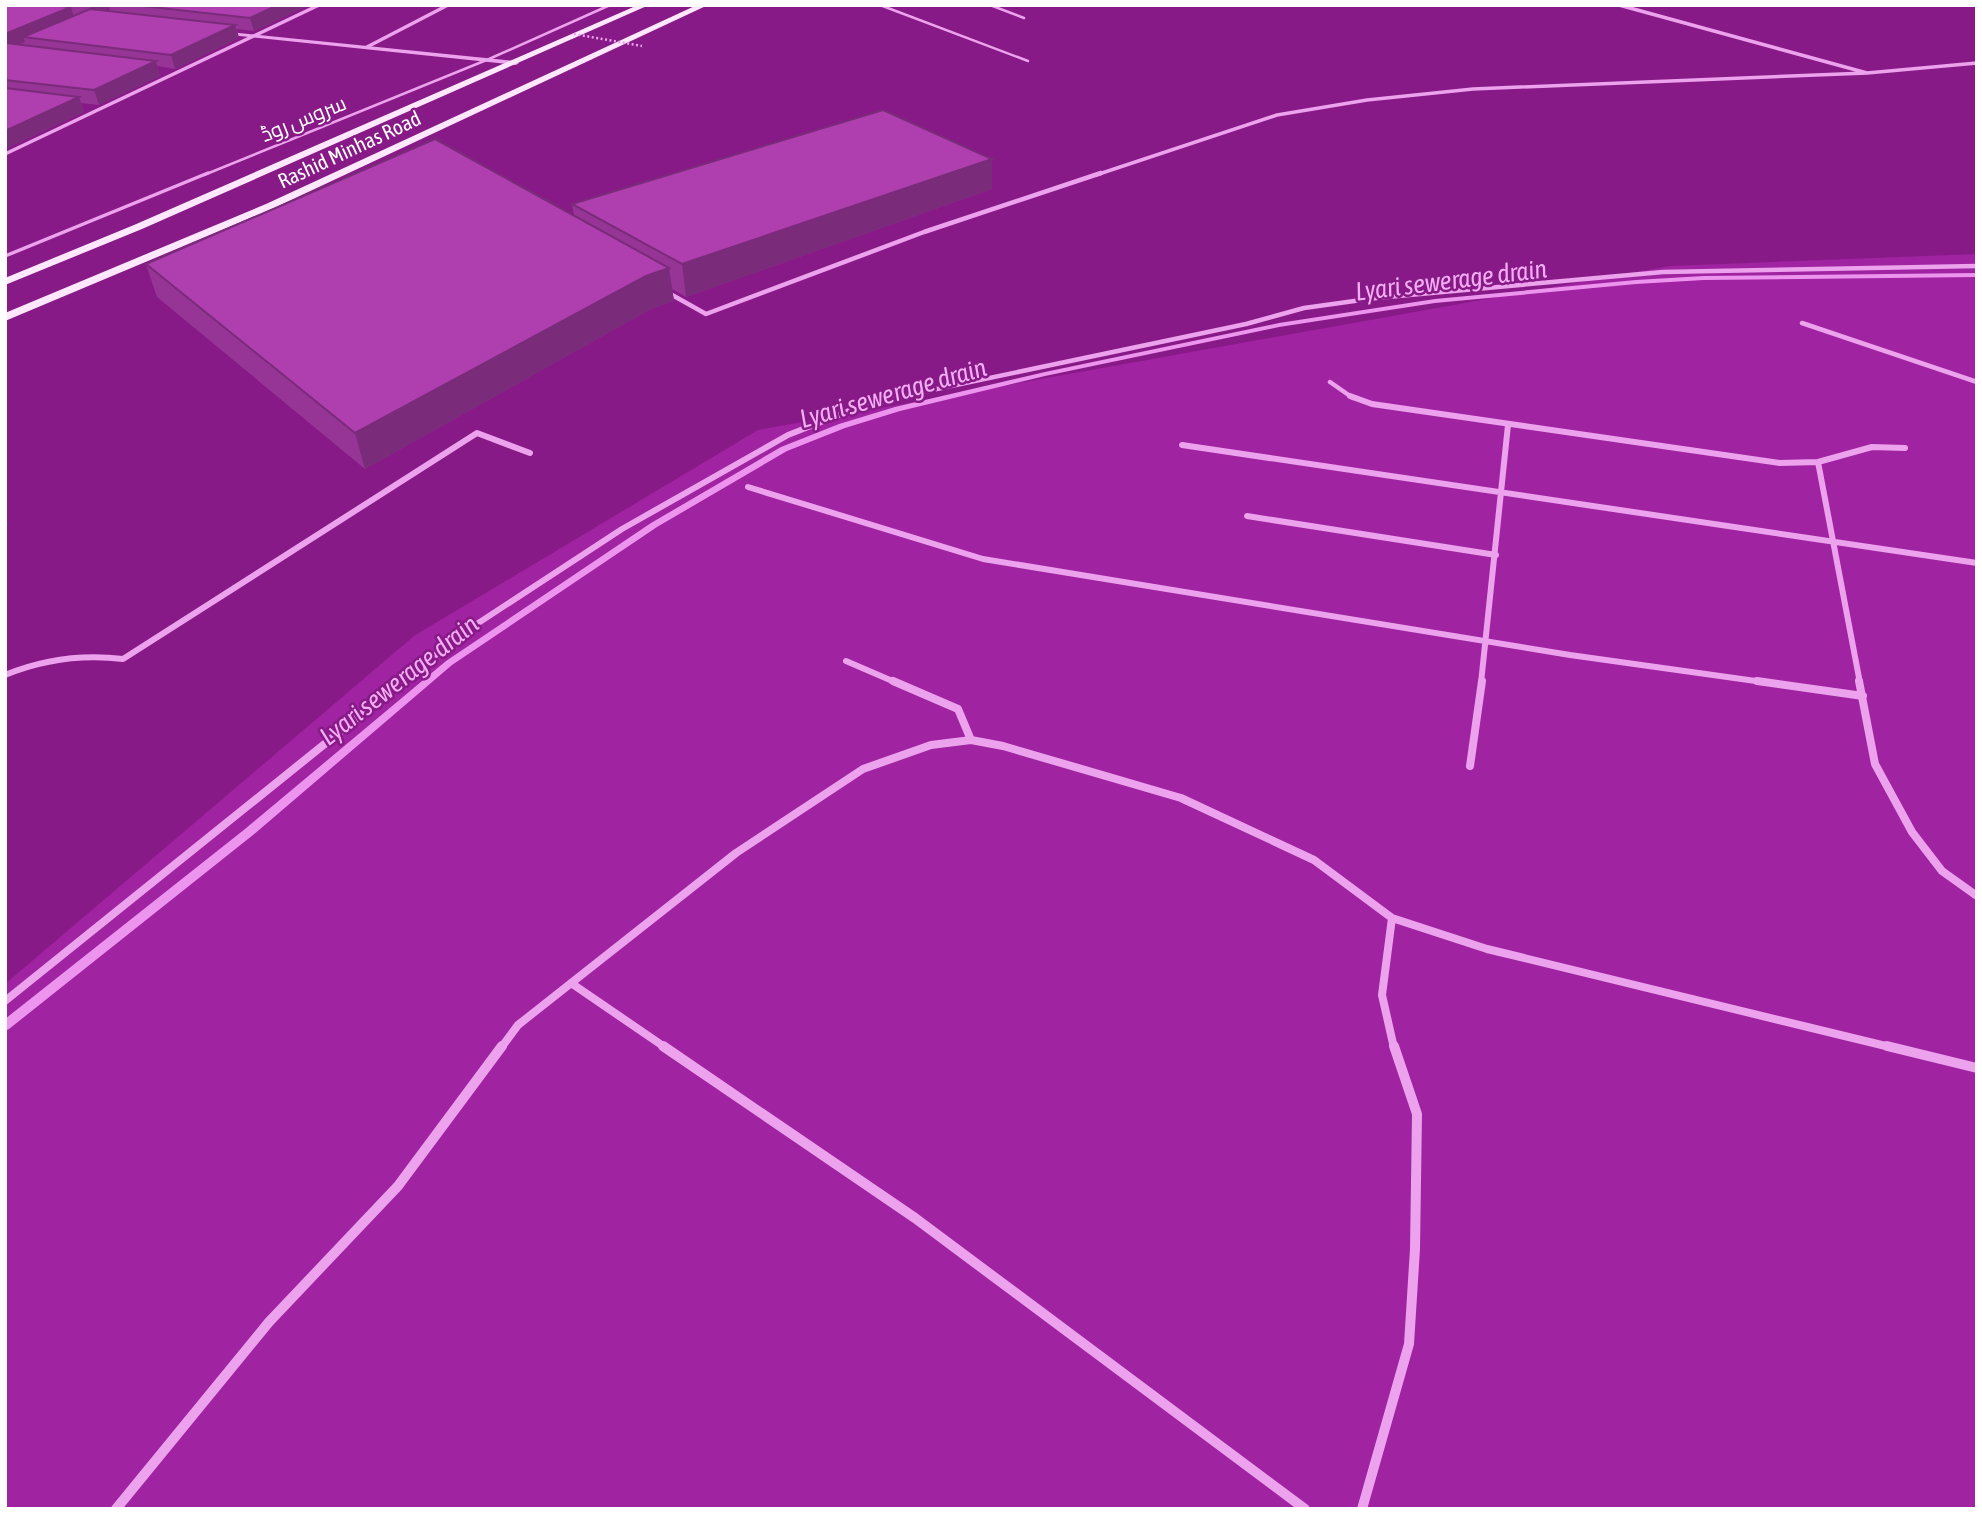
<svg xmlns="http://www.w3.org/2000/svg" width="1982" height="1514" viewBox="0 0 1982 1514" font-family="'Asap Condensed',Cairo,sans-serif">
  <rect width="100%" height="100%" fill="#881a87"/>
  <path fill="#a023a1" d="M1977 254V1509H5V984L414 636 758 430 1670 266Z"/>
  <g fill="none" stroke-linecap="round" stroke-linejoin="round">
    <path fill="#ed94ef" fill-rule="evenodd" d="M1977 273V277L1704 280 1636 284 1435 303 1279 327 1045 376 900 411 845 428 787 451 657 527 452 665 253 835 9 1029 5 1031V1019L245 829 446 661 651 523 781 447 839 424 895 407 1045 372 1279 323 1435 299 1636 280 1704 276Z"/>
    <path stroke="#eca2ec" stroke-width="2.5" d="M880 5 1028 61
      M990 5 1024 18
      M204 175 489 59 610 5"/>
    <path stroke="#eca2ec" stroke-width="3.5" d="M5 256 208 173"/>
    <path stroke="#eca2ec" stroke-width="3.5" d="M1619 5 1867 73 1977 63
      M367 47 448 5
      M5 154 319 5
      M1096 175 1277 115 1367 100 1473 89 1867 73"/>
    <path stroke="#eca2ec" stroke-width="4.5" d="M665 291 706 314 924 232 1101 173
      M1802 323 1977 382
      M1330 382 1353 398
      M894 398 1246 324 1304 308 1376 298 1663 272 1977 266"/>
    <path stroke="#eca2ec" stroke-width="6" d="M1350 396 1372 404 1780 463 1818 462 1872 447 1905 448
      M1182 445 1977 563
      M1818 462 1860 683
      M748 487 983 559 1570 655 1770 683
      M1247 516 1496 555
      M846 661 897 683
      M5 675C44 659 81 654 123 659L477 433 530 453
      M401 683 463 633 622 529 788 435 859 407 901 396
      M1481 683 1508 425"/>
    <path stroke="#eca2ec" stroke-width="8" d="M893 681 958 709 971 740
      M1757 681 1863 696
      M1859 681 1875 764 1912 832 1942 871 1977 896
      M1470 766 1482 681
      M1392 918 1382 995 1394 1048
      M571 983 666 1048
      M5 1001 403 681
      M501 1048 518 1025 736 853 863 769 931 745 971 740 1003 746 1181 798 1314 860 1392 918 1487 949 1894 1048"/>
    <path stroke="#eca2ec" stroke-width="10" d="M663 1046 915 1218 1305 1509
      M1887 1046 1977 1068
      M116 1509 269 1322 398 1186 502 1046
      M1362 1509 1409 1344 1415 1249 1417 1114 1394 1046"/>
    <path fill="#eca2ec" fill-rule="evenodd" d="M219 31 516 61 519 63 516 65 221 34Z"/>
    <path fill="#ffe7fe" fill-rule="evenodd" d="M638 5H649L142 229 5 285V278L134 225Z
      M697 5H708L274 208 5 321V313L266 204Z"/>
    <path stroke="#eca2ec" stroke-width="2.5" stroke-dasharray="2 2.5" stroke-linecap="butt" d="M574 34 642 46"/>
  </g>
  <path fill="#963596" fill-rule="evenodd" d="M5 5H309L254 31 237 29 239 38 175 69 157 66 160 76 99 105 81 103 84 112 5 149ZM109 7 110 11H101Z
    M992 159V189L686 297 672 289 674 301 651 309 365 469 157 297 146 264 574 216 572 204Z"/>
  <path fill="#7a2b7a" d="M90 5H108L109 7 93 14Z
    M278 5H309L254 31 250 18Z
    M71 7 75 21 23 37 25 42 10 48 5 34Z
    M235 25 239 38 175 69 171 55Z
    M156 61 160 76 99 105 94 90Z
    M79 97 84 112 5 149V131Z
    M992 159V189L686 297 682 264Z
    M669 268 674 301 651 309 365 469 355 433 646 276Z
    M5 516 9 525 5 527Z"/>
  <path fill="#af3eaf" stroke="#7a2b7a" stroke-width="2" d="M5 5H49L71 7 5 34Z
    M134 5H278L250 18Z
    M90 9 235 25 171 55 23 37Z
    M6 43 156 61 94 90 5 80V44Z
    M5 88 79 97 5 131Z
    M883 110 992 159 682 264 572 204Z
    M435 139 669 268 646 276 355 433 146 264Z"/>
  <g text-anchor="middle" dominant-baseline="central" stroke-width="5" stroke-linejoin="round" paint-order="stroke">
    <g font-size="21" fill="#fff" stroke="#881a87">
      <text transform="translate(303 118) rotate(-22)">سروس روڈ</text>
      <text transform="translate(349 149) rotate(-25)">Rashid Minhas Road</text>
    </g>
    <g font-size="26" font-style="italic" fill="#f3adf4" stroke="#881a87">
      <text transform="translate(1451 280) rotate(-7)">Lyari sewerage drain</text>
      <text transform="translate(893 393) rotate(-16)">Lyari sewerage drain</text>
      <text transform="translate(399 680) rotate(-38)">Lyari sewerage drain</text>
    </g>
  </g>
  <rect width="1982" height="1514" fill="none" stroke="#ffffff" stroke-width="14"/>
</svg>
